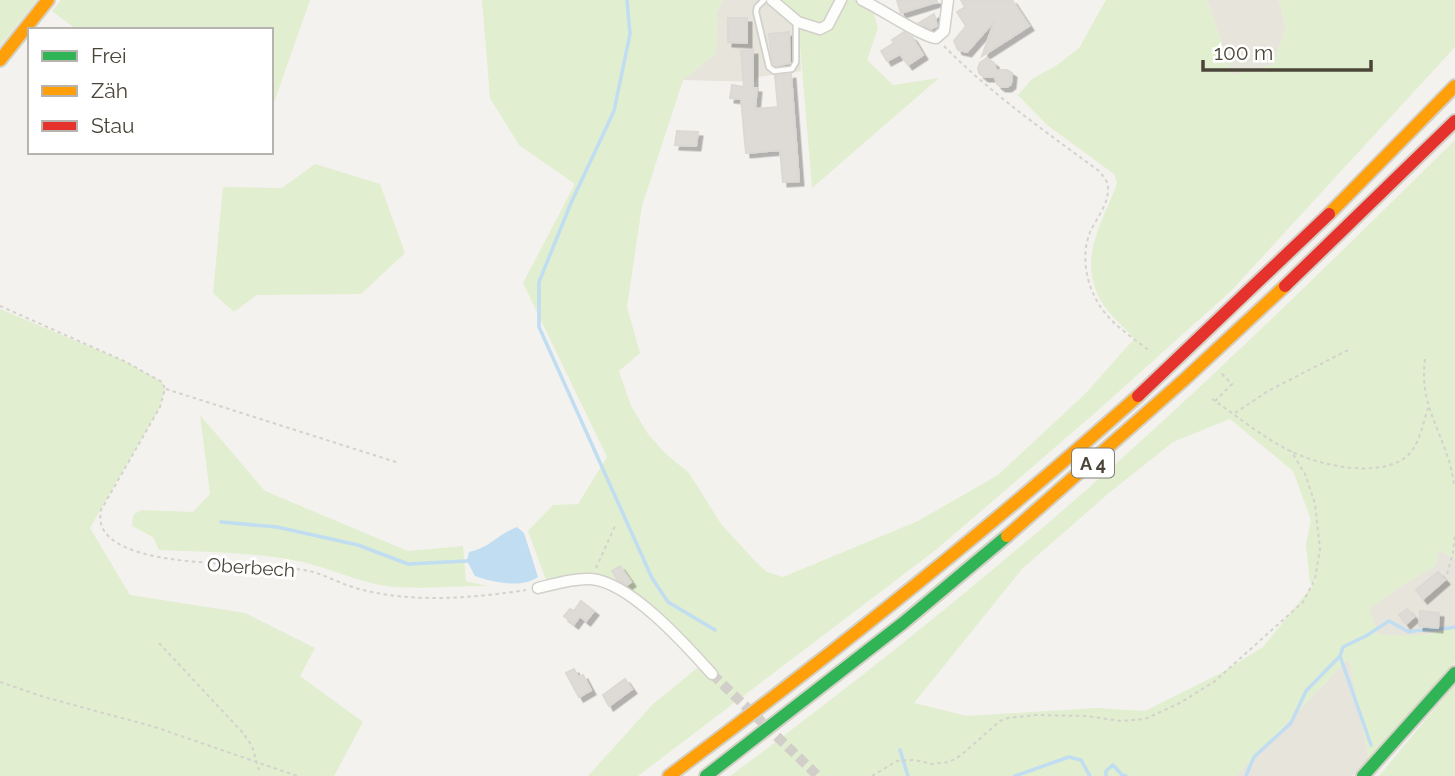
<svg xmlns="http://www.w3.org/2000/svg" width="1455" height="776" viewBox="0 0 1455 776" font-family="Raleway,sans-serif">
  <defs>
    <filter id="shadow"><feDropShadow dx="4.5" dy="4.5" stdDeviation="0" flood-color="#0004"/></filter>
  </defs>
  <rect width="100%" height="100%" fill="#f4f2ee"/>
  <path fill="#e7e4dc" d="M723 0H772L798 22 801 71 758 77 756 82 683 80 716 53 717 12Z
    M1207 0H1279L1286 28 1273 64 1233 76Z
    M1439 550 1455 559V629L1422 635H1379L1368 609 1401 586 1435 566Z
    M1349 658 1369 760 1353 776H1236Z"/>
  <path fill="#e1eecf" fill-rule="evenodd" d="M0 0H37L0 46Z
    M61 0H310L271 111V30H77L52 11Z
    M482 0H723L717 12 716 53 683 80 642 206 627 307 640 353 619 371 631 406 648 434 665 453 689 473 721 524 757 563 767 572 783 577 918 521 998 475 1086 393 1134 339C1125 327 1110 316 1102 303 1078 261 1099 228 1115 189L1117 182 1114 174 1047 125 1018 95 1032 79 1057 65 1079 48 1106 0H1207L1233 75 1273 64 1286 28 1279 0H1455V47L1232 290 1096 412 937 549 638 776H588L653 704 707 660 666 619 605 577 584 574 546 580 528 531 553 505 578 504 607 457 523 283 575 184 519 145 490 98Z
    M772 0H870L878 28 867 60 893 85 939 78 812 188 798 22Z
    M1455 140V559L1439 550 1435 566 1401 586 1369 609 1379 635H1422L1455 629V662L1369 760 1349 658 1236 776H730C841 694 949 608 1054 518 1193 398 1324 269 1455 140ZM1230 419 1293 471 1311 520 1306 544 1310 583 1317 580 1263 647 1221 673 1145 711 1097 708 967 716 914 703 1022 569 1109 493 1173 442Z
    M315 164 380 184 405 253 361 294 257 295 234 312 213 293 223 187 282 188Z
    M0 309 124 361 162 382 165 389 160 407 90 528 130 595 245 613 315 648 300 676 363 722 334 776H0Z
    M200 415 265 491 408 551 463 546 466 581 486 586C456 586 425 589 395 587 359 584 328 566 292 560 249 552 203 552 159 550L153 537 132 526 133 515 141 510 193 512 210 494Z
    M1455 684V776H1379Z"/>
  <path fill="#c0ddf1" d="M517 527 524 533 538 577C521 589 493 582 475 576L467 561 469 552C490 548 498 534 517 527Z"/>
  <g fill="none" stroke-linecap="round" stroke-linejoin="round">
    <path stroke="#c0ddf1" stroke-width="3.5" d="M627 0 630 34 614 111 571 203 539 282V327L652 578 668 602 715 630
      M221 522 277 527 358 545 408 564 467 561
      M1340 656 1371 745
      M900 750 908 776
      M1015 776 1069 757 1081 760 1090 776
      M1106 776V771L1113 765 1122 775 1126 776
      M1246 776 1254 757 1291 723 1306 691 1340 656 1343 647 1366 636 1389 621 1409 632C1424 628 1438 631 1455 627"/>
  </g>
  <path fill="#dedbd6" stroke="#dcd9d4" stroke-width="2" filter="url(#shadow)" d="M897 0H936L937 2 901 13Z
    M961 0H1012L1029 26 982 56 995 20 967 52 958 50 954 41 966 26 957 12 965 7Z
    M934 14 937 26 931 29 919 23Z
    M728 18H747V43L728 42Z
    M789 32 790 63 775 66 772 58 769 34Z
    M904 32 912 37 923 55 908 65 900 54 887 61 881 51 894 43 892 40Z
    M753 50V88H757L755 109 778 107 775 76 791 74 799 181 783 182 780 150 746 153 741 99 730 98 732 85 744 87 741 51Z
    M987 58 994 63 996 70H1007L1012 73 1011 84 1007 87H1001L997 84 995 77H984L979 73 978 68 980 63Z
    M677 131 698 132 696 146 675 145Z
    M620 566 631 582 627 585 618 580 612 571Z
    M1438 572 1445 580 1423 599 1416 590Z
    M581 601 594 611 586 621 580 616 574 624 564 616 570 609 574 611Z
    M1407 609 1414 617 1406 624 1399 615Z
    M1420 611 1439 613 1438 628 1419 626Z
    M574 669 578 677 583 675 591 690 579 697 566 673Z
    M625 679 632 689 609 706 603 695Z"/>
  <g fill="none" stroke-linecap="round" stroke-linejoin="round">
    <path stroke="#d2cfca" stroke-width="10" stroke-dasharray="10 5" stroke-linecap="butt" d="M712 674 818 776"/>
    <defs>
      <path id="lane" d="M764 0 757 7 756 12 769 67 774 71 792 69 796 62V21"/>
      <path id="street" d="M772 0 798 22 820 29 828 25 841 0
        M862 0C878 7 924 38 936 38L944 31 948 0
        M538 588C555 584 573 578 591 579 630 582 686 645 712 674"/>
      <path id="fast" d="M706 776 903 623 1007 536
        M1363 776 1455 673"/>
      <path id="slow" d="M0 60 48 0
        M1329 214 1455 86
        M1007 536 1185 379 1285 286
        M669 776C830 656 988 530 1138 396"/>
      <path id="jam" d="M1285 286 1455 121
        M1138 396 1329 214"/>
    </defs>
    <use href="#lane" stroke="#d2d0cb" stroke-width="8"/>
    <use href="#street" stroke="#d2d0cb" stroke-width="13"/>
    <use href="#fast" stroke="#d3cfc5" stroke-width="16"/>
    <use href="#slow" stroke="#d3cfc5" stroke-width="16"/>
    <use href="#jam" stroke="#d3cfc5" stroke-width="16"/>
    <path stroke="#d3d2cc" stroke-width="2" stroke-dasharray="3.5 3.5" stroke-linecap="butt" d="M944 46C990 93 1046 132 1099 171 1104 177 1109 182 1108 190 1108 204 1097 218 1091 230 1079 257 1087 290 1105 313 1117 328 1136 340 1151 352
      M0 306 124 361 162 382 165 389 160 407 101 510C88 570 242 562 276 566 288 568 301 569 313 572 330 577 345 586 363 590 415 603 474 598 526 590
      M1425 359C1420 399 1435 419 1447 455 1451 465 1452 476 1455 487
      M166 389 399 463
      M1212 399C1237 416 1261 436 1288 450 1317 465 1377 479 1406 457 1419 447 1423 423 1428 408
      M1215 401 1232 384 1220 372
      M1235 413 1268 391 1348 350
      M596 568 615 526
      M1447 574 1453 553 1455 534
      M159 643 243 733 252 746 259 770
      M0 682 44 697 155 727 297 776
      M872 776 897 761 915 760 932 764 949 762 960 756 1000 721 1008 718 1035 715 1086 716 1121 721 1145 719 1180 703 1215 681 1303 602 1315 579 1320 549 1315 504 1305 474 1291 451"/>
    <use href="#lane" stroke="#fdfdfc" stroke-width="4.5"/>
    <use href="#street" stroke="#fdfdfc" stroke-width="10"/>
    <use href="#fast" stroke="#30b455" stroke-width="12"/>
    <use href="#slow" stroke="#ff9f0a" stroke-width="12"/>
    <use href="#jam" stroke="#e5322d" stroke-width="12"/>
  </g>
  <g text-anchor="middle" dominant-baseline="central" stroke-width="6" stroke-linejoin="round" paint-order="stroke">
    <rect fill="#fff" stroke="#817c74" stroke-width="2" x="1072" y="448.5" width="42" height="29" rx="5"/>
    <g font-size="18" font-weight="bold" fill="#4b4439">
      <text x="1093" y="463">A 4</text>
    </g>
    <g font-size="19" fill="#4b4439" stroke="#fff">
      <text transform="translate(251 567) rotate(4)">Oberbech</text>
    </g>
  </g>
  <rect x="28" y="28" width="245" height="126" fill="#ffffff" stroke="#b7b4b0" stroke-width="2"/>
  <rect x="42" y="51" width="35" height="10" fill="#30b455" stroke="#b7b4b0" stroke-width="2"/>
  <text x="91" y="63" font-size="21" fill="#4b4439">Frei</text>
  <rect x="42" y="86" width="35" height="10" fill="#ff9f0a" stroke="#b7b4b0" stroke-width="2"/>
  <text x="91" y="98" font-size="21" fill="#4b4439">Zäh</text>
  <rect x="42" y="121" width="35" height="10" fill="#e5322d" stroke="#b7b4b0" stroke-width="2"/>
  <text x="91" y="133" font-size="21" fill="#4b4439">Stau</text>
  <path d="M1203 60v10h168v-10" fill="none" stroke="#4b4439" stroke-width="3.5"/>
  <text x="1214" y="60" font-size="21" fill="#4b4439" stroke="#ffffff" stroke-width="5" paint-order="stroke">100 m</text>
</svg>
